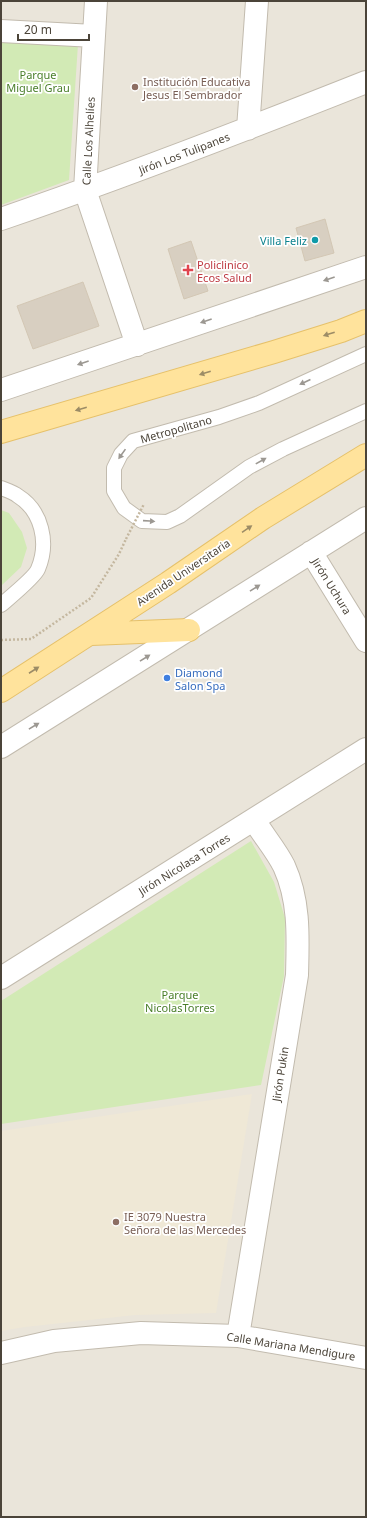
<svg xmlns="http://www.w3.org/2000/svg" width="367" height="1518" viewBox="0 0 367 1518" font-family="'Noto Sans',sans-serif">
  <rect width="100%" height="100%" fill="#f6f3ec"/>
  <path fill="#eae5da" d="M1 1H366V1517H1Z"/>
  <path fill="#efe8d6" d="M252 1094 216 1313 135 1315 25 1327 1 1331V1131Z"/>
  <path fill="#d2eab5" d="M1 41 78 44 69 180 1 205Z
    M1 510 9 513 22 532 27 548 21 567 1 586Z
    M251 841 274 882 285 918 284 976 261 1085 1 1124V1001Z"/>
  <path fill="#d8cfc1" stroke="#d3c7b4" d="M325 219 334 253 305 261 296 228Z
    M191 241 208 291 184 299 168 249Z
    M83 282 99 326 33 349 17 306Z"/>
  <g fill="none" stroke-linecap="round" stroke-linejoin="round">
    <defs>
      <path id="lane" d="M366 354 259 403 219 417 133 441 121 454 114 468V491L124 508 142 521 167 522 180 516 249 467 283 449 366 411
        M1 488C6 490 13 492 18 496 42 511 49 543 38 569 35 577 9 598 1 605"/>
      <path id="street" d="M96 1 85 190 137 345
        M1 31 94 36
        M248 129 257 1
        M1 219C124 177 245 130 366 82
        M1 390 366 267
        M311 552 366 641
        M1 747 366 518
        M1 978 366 749
        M238 1336 297 975C298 938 300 901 284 866 276 850 263 835 254 820
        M1 1353 54 1341 141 1333 238 1336 366 1358"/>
      <path id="primary" d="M1 432 274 352 341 331 366 321
        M91 634 189 630
        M1 691 168 583 263 518 366 455"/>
    </defs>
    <use href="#lane" stroke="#c2bbae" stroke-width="16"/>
    <use href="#street" stroke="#c2bbae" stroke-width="24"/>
    <use href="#primary" stroke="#e6c16a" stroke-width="24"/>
    <path stroke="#c4b79f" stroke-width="2.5" stroke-dasharray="2 2" stroke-linecap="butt" d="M1 640 31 639 91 598 119 554 126 539"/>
    <use href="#lane" stroke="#fff" stroke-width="14"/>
    <use href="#street" stroke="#fff" stroke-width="22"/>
    <use href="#primary" stroke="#ffe39c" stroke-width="22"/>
    <path stroke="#c4b79f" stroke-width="2.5" stroke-dasharray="2 2" stroke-linecap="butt" d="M126 539 144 504"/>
  </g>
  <defs><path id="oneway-solid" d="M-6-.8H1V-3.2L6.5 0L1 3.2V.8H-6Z"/></defs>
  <g fill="#9c9892">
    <use href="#oneway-solid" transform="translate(329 279) rotate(161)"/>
    <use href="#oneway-solid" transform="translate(206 321) rotate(161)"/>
    <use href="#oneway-solid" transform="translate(83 363) rotate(161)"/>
    <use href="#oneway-solid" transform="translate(305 382) rotate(155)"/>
    <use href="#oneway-solid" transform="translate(122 454) rotate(125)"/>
    <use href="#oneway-solid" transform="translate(261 461) rotate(-29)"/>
    <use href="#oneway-solid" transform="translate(149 521) rotate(4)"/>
    <use href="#oneway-solid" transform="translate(255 588) rotate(-32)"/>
    <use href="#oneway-solid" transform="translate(145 658) rotate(-32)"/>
    <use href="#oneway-solid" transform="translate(34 726) rotate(-31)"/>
  </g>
  <g fill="#9c8c66">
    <use href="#oneway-solid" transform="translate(329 334) rotate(162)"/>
    <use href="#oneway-solid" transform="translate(205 373) rotate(163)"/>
    <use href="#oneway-solid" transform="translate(81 409) rotate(164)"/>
    <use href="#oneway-solid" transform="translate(247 529) rotate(-34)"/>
    <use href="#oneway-solid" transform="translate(34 670) rotate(-33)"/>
  </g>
  <g fill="#8d6e63" stroke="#fff" stroke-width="1.5">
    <circle cx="135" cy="87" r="4"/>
    <circle cx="116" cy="1222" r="4"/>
  </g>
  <circle fill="#0f9aa8" stroke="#fff" stroke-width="1.5" cx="315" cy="240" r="4"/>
  <path fill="#e0444e" stroke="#fff" stroke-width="1.5" d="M186 264h4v4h4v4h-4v4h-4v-4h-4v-4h4z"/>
  <circle fill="#3f7fe0" stroke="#fff" stroke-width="1.5" cx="167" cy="678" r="4"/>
  <g text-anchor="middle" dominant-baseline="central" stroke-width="3.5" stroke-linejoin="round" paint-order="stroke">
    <g font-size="11" fill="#4a7f2a" stroke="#fff">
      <text x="38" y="74">Parque<tspan x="38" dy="13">Miguel Grau</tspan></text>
      <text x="180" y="994">Parque<tspan x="180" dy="13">NicolasTorres</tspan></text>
    </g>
    <g font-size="11" fill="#785e54" stroke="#fff" text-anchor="start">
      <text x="143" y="81">Institución Educativa<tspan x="143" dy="13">Jesus El Sembrador</tspan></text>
      <text x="124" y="1216">IE 3079 Nuestra<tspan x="124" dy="13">Señora de las Mercedes</tspan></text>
    </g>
    <g font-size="11" fill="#4b4439" stroke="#fff">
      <text transform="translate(88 141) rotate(-87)">Calle Los Alhelíes</text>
      <text transform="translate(184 153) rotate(-21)">Jirón Los Tulipanes</text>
      <text transform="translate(176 429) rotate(-16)">Metropolitano</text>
      <text transform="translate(183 572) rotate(-34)">Avenida Universitaria</text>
      <text transform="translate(332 586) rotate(58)">Jirón Uchura</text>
      <text transform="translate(184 864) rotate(-32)">Jirón Nicolasa Torres</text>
      <text transform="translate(280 1074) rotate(-81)">Jirón Pukin</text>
      <text transform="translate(291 1346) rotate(9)">Calle Mariana Mendigure</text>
    </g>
    <g font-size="11" fill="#0d838f" stroke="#fff" text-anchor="end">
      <text x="307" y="240">Villa Feliz</text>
    </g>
    <g font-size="11" fill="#be3a42" stroke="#fff" text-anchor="start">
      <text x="197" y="264">Policlinico<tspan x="197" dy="13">Ecos Salud</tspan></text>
    </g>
    <g font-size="11" fill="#366cbe" stroke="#fff" text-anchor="start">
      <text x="175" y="672">Diamond<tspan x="175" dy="13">Salon Spa</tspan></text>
    </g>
  </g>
  <rect width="367" height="1518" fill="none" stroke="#4b4439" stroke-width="4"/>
  <path d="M18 34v6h71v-6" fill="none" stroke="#4b4439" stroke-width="2"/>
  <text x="24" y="34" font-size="12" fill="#4b4439" stroke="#ffffff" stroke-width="3" paint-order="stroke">20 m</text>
</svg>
